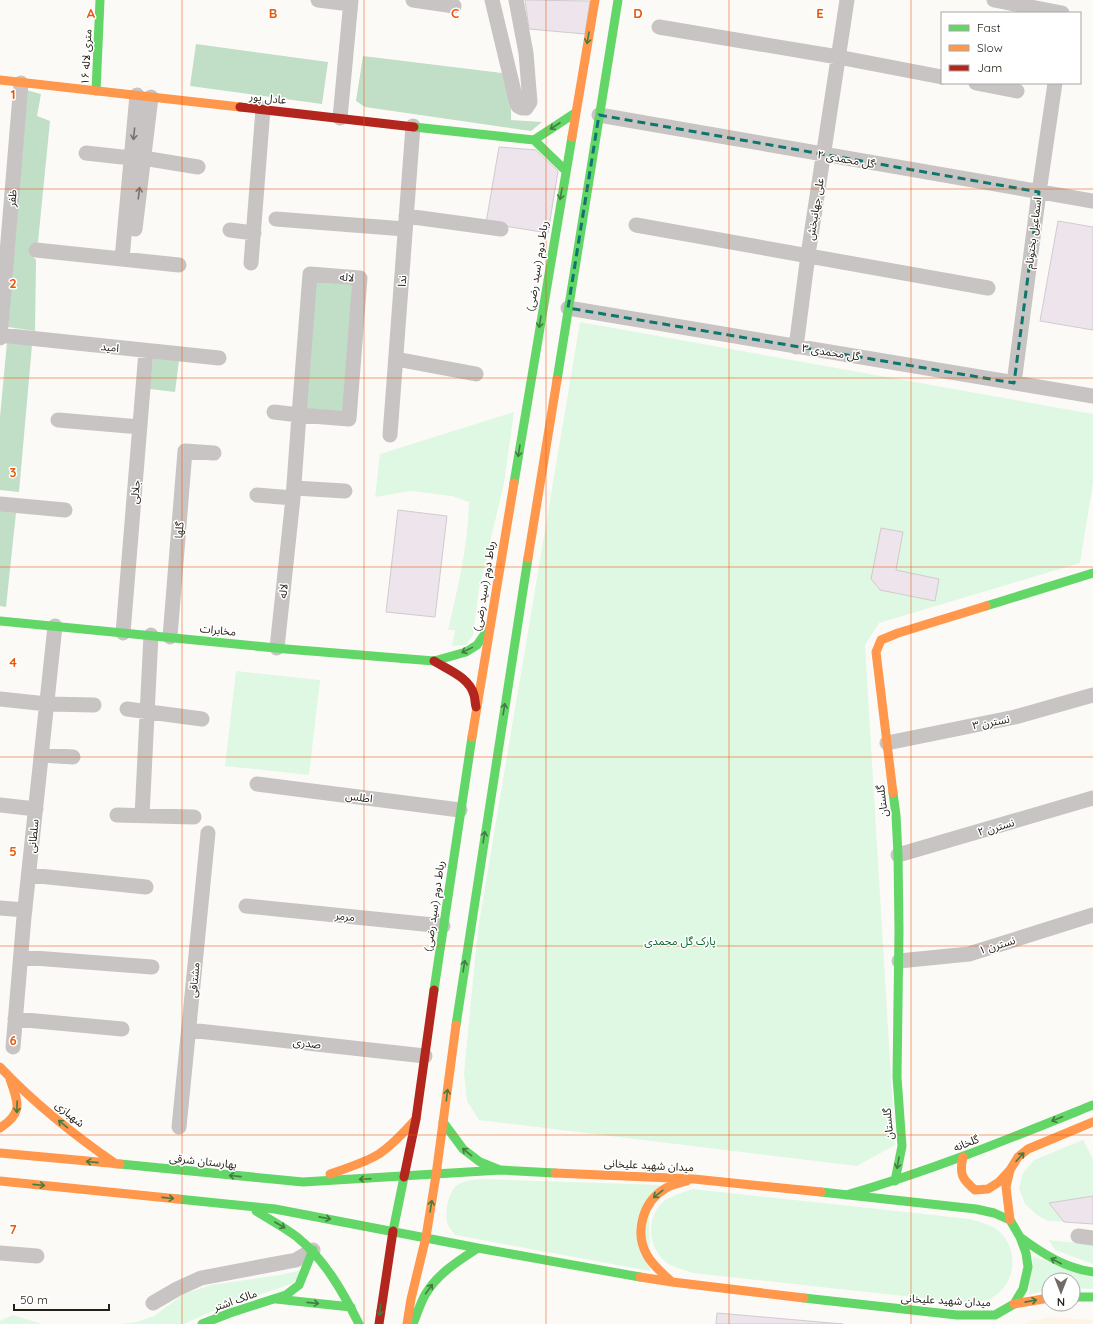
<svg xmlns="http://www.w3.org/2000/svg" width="1093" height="1324" viewBox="0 0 1093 1324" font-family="Quicksand,'Noto Sans Arabic',sans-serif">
  <rect width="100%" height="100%" fill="#fcfaf7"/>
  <path fill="#fef4e5" d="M1050 1317 1093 1320V1324H1023L1028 1322Z"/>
  <path fill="#def8e3" d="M580 322 1093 414V483L1080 563 879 623 865 645 895 1145 857 1166 479 1120 467 1101 464 1073 478 929Z
    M514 412 504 483 479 589 473 635 466 645 452 646 455 630H448C458 588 468 545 469 502L452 496 411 491 375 497 380 454Z
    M236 671 320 680 309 775 225 766Z
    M1083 1140 1093 1159V1223L1048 1221 1037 1215 1025 1204 1019 1188 1023 1173 1034 1160Z
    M480 1179 661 1185 649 1195 650 1271 455 1235C452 1231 448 1227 447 1222 445 1212 448 1193 456 1186 462 1181 472 1180 480 1179Z
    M692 1189 970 1219C980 1222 993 1225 1001 1233 1021 1254 1014 1291 986 1300 977 1302 967 1302 958 1302L693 1273C685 1270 675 1268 667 1263 649 1249 646 1224 659 1206 666 1197 682 1193 692 1189Z
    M1049 1240 1093 1245V1264L1055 1250Z
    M1033 1256 1093 1278V1289L1073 1288V1280H1049V1289L1029 1295Z
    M302 1270 294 1283 217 1309 184 1324H119L137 1322 154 1316 184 1294 211 1285 280 1275Z
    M13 1315 42 1324H0V1321Z"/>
  <path fill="#c1dec7" d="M196 44 328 62 322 104 190 86Z
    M363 56 502 73 511 105V120L542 122 531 131 365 107 356 101Z
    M26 90 41 94 37 116 50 121 38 242 34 245 31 254 36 260 35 331 8 327Z
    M315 280 355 283 344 412 305 409Z
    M7 342 32 345 19 492 0 490V417Z
    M153 357 179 360 175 392 150 389Z
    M0 511 16 513 6 607 0 606Z"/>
  <path fill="#eee4ec" stroke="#d0cbce" d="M525 0 590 1 585 34 529 29Z
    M499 147 536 150 558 171 548 233 486 223Z
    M1058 221 1093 227V330L1040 321Z
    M398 510 447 516 435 617 386 612Z
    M881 528 903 532 896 570 939 579 935 601 880 590 871 579Z
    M1093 1196V1224L1064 1222 1049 1203Z
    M717 1313 843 1324H716Z"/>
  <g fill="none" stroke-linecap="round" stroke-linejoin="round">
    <path stroke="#c9c4c4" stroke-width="15" d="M318 0 350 4
      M413 0 454 6
      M492 0 516 100 518 106 522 108H526L530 102 526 53 516 0
      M994 0 1062 13
      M659 27 838 57 942 77
      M976 83 1017 91
      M599 115 1093 201
      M340 118 351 0
      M86 153 131 158
      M143 158 198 167
      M406 216 501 229
      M276 219 405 229
      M636 225 988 288
      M135 229 151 97
      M230 230 254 233
      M36 250 179 265
      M122 259 137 95
      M251 263 263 109
      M310 274 360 278 349 419 299 415Z
      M568 308 1093 396
      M0 335 219 358
      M0 338 21 83
      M796 347 808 255 847 0
      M396 359 476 374
      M1014 383 1039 192 1055 83
      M274 412 299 415 293 498 277 648
      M58 420 140 427
      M390 435 413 126
      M294 488 345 491
      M257 495 293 498
      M0 504 65 510
      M123 633 146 351
      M170 637 185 451 214 453
      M0 699 47 704 94 705
      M127 709 202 719
      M887 743 1015 717 1093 695
      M41 755 73 757
      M257 784 460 810
      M0 805 36 809
      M117 815 194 817
      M142 816 151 635
      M898 855 1093 798
      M29 875 146 887
      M246 906 443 926
      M0 908 25 910
      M21 957 152 967
      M899 961 969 954 1093 915
      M15 1019 122 1029
      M189 1030 425 1056
      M13 1047 24 917 55 626
      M179 1127 208 833
      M1078 1236 1093 1238
      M0 1253 37 1256
      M153 1303 177 1289 201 1278 296 1260 313 1250"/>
    <path stroke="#63d668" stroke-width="9" d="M96 91 100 0
      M414 127 534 140
      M534 140 575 113
      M534 140 565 170
      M557 380 618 0
      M514 483 572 137
      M986 606 1093 573
      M0 621 286 649 434 661 466 652 477 645 489 628
      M893 793 896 815 898 855 899 930 897 1077 902 1146 895 1181
      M434 990 472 737
      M456 1025 528 558
      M443 1122 463 1149 480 1162 500 1170
      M120 1164 303 1182 501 1170 555 1173
      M846 1195C931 1171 1011 1138 1093 1105
      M178 1199 275 1209 478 1248 640 1277
      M256 1211C270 1220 284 1227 297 1237 325 1260 343 1292 359 1324
      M393 1231 404 1177
      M1020 1237C1043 1254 1065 1268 1093 1272
      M1073 1297H1093
      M804 1298 957 1315H995L1014 1304 1023 1289 1028 1267 1026 1253 1020 1237 1010 1220 994 1213 976 1209 821 1192
      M276 1299 351 1307
      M202 1324 230 1313 286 1295 299 1285 313 1250
      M413 1324C417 1314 420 1304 425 1295 437 1274 458 1261 478 1248"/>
    <path stroke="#ff974d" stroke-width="9" d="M0 80 240 107
      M572 137 595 0
      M528 558 557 380
      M472 737 514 483
      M893 793 876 652 881 640 898 633 986 606
      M0 1067C35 1104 74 1135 116 1164
      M0 1128C24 1112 18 1103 10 1079
      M0 1153 120 1164
      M963 1157C959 1174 962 1179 975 1190L988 1189 999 1182 1010 1170
      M555 1173 694 1179 821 1192
      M330 1174C347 1168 364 1163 379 1154 394 1144 405 1131 416 1119
      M436 1175 456 1025
      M0 1181 178 1199
      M1010 1220 1006 1187 1010 1170 1018 1157 1028 1149 1093 1122
      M426 1237 436 1175
      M640 1277 672 1282 804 1298
      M672 1282C663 1274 653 1266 647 1255 634 1232 643 1201 666 1188 673 1184 680 1183 687 1181
      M1014 1304 1049 1298
      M407 1324 411 1299 426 1237"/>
    <path stroke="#b3261e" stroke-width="9" d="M240 107 414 127
      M434 661C448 670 469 677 474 695 475 698 475 703 476 707
      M404 1177 416 1119 434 990
      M379 1324 393 1231"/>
  </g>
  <defs><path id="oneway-shaft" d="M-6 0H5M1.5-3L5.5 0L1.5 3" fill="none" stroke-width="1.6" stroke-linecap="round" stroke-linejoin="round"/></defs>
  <g stroke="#447c40">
    <use href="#oneway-shaft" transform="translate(588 38) rotate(100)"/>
    <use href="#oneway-shaft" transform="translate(555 126) rotate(147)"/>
    <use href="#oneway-shaft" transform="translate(561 194) rotate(100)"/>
    <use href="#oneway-shaft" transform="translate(540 322) rotate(99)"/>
    <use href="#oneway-shaft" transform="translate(519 451) rotate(99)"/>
    <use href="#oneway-shaft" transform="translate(467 650) rotate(154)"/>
    <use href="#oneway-shaft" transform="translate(504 709) rotate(-81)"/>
    <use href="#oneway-shaft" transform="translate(484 837) rotate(-81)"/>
    <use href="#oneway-shaft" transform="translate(464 966) rotate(-81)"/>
    <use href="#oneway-shaft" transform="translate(447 1095) rotate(-83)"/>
    <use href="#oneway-shaft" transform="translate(17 1107) rotate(92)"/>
    <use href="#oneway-shaft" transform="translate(1057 1119) rotate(158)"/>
    <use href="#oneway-shaft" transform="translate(63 1124) rotate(-141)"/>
    <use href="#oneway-shaft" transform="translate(467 1152) rotate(-141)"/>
    <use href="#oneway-shaft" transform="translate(1020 1157) rotate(-48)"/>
    <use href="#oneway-shaft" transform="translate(92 1162) rotate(-174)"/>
    <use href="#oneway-shaft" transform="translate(898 1163) rotate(100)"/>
    <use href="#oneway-shaft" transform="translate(235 1176) rotate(-174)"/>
    <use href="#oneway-shaft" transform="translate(365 1179) rotate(177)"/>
    <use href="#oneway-shaft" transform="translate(39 1185) rotate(6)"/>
    <use href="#oneway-shaft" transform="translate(658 1194) rotate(142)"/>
    <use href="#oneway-shaft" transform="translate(168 1198) rotate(6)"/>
    <use href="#oneway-shaft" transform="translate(431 1206) rotate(-81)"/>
    <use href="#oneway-shaft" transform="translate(325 1218) rotate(11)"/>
    <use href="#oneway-shaft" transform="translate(280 1225) rotate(30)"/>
    <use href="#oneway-shaft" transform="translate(1056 1261) rotate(-153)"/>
    <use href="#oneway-shaft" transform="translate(429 1289) rotate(-54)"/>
    <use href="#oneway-shaft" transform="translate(1031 1301) rotate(-11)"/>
    <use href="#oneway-shaft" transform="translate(313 1303) rotate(6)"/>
    <use href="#oneway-shaft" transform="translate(380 1310) rotate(97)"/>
  </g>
  <g stroke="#78726e">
    <use href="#oneway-shaft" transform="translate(134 134) rotate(96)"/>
    <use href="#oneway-shaft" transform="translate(139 193) rotate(-83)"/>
  </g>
  <path fill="none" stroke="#0f766e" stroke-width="3" stroke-dasharray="8 5" stroke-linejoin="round" d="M599 115 1039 192 1014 383 568 308Z"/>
  <path fill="none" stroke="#e8590c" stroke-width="1" stroke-opacity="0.55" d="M182 0V1324M364 0V1324M546 0V1324M729 0V1324M911 0V1324M0 189H1093M0 378H1093M0 567H1093M0 757H1093M0 946H1093M0 1135H1093"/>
  <g text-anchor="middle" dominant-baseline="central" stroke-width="3" stroke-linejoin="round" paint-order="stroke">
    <g font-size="11" fill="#262118" stroke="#fff">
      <text transform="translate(86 57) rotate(-87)">۱۶ متری لاله</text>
      <text transform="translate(268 98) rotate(6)">عادل پور</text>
      <text transform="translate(846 159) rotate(10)">گل محمدی ۲</text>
      <text transform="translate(12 198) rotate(-85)">ظفر</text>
      <text transform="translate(815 209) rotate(-81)">علی جهانبخش</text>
      <text transform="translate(1033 233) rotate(-83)">اسماعیل بختونام</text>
      <text transform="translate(537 266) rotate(-81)">رباط دوم (سید رضی)</text>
      <text transform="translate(347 277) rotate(6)">لاله</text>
      <text transform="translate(402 281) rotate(-86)">ندا</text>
      <text transform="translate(110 347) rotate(6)">امید</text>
      <text transform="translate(831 352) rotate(9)">گل محمدی ۳</text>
      <text transform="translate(135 492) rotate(-85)">جلالی</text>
      <text transform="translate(179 530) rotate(-85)">گلها</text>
      <text transform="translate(484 586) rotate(-81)">رباط دوم (سید رضی)</text>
      <text transform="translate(283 591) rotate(-84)">لاله</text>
      <text transform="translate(218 630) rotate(6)">مخابرات</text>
      <text transform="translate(991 722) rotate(-11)">نسترن ۳</text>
      <text transform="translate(359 797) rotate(7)">اطلس</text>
      <text transform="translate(882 801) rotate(-97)">گلستان</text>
      <text transform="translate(996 827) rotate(-16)">نسترن ۲</text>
      <text transform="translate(33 836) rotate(-84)">سلطانی</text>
      <text transform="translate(434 906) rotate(-82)">رباط دوم (سید رضی)</text>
      <text transform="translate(345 916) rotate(6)">مرمر</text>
      <text transform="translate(997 945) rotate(-17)">نسترن ۱</text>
      <text transform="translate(194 980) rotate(-85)">مشتاقی</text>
      <text transform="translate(307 1043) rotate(6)">صدری</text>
      <text transform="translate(70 1114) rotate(40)">شهبازی</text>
      <text transform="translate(888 1124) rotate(-95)">گلستان</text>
      <text transform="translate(966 1143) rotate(-21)">گلخانه</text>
      <text transform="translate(203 1161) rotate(6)">بهارستان شرقی</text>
      <text transform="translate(649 1165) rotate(3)">میدان شهید علیخانی</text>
      <text transform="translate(235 1300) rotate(-19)">مالک اشتر</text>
      <text transform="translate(946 1300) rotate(3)">میدان شهید علیخانی</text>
    </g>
    <g font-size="11" fill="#0a6635" stroke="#fff">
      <text x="680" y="941">پارک گل محمدی</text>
    </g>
  </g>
  <g font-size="13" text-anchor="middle" font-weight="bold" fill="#e8590c" stroke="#fff" stroke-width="3" stroke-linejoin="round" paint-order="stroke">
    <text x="91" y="18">A</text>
    <text x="273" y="18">B</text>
    <text x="455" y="18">C</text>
    <text x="638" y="18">D</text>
    <text x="820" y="18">E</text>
    <text x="13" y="99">1</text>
    <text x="13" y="288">2</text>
    <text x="13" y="477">3</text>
    <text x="13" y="667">4</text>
    <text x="13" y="856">5</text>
    <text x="13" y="1045">6</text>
    <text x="13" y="1234">7</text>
  </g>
  <rect x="941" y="12" width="140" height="72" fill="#ffffff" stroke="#a8a6a3"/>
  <rect x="949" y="25" width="20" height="6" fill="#63d668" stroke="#a8a6a3"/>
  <text x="977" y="32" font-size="12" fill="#262118">Fast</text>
  <rect x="949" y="45" width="20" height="6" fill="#ff974d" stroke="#a8a6a3"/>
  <text x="977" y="52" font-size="12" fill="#262118">Slow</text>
  <rect x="949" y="65" width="20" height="6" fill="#b3261e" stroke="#a8a6a3"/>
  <text x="977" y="72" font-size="12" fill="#262118">Jam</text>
  <g transform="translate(1061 1292) rotate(180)"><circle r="19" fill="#ffffff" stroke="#a8a6a3"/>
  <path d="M0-3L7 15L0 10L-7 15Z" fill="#716d66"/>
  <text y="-6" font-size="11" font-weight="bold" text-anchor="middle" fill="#262118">N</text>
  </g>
  <path d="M14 1304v6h95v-6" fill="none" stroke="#262118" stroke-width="2"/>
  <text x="20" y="1304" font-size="12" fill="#262118" stroke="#ffffff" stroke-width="3" paint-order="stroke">50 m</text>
</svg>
